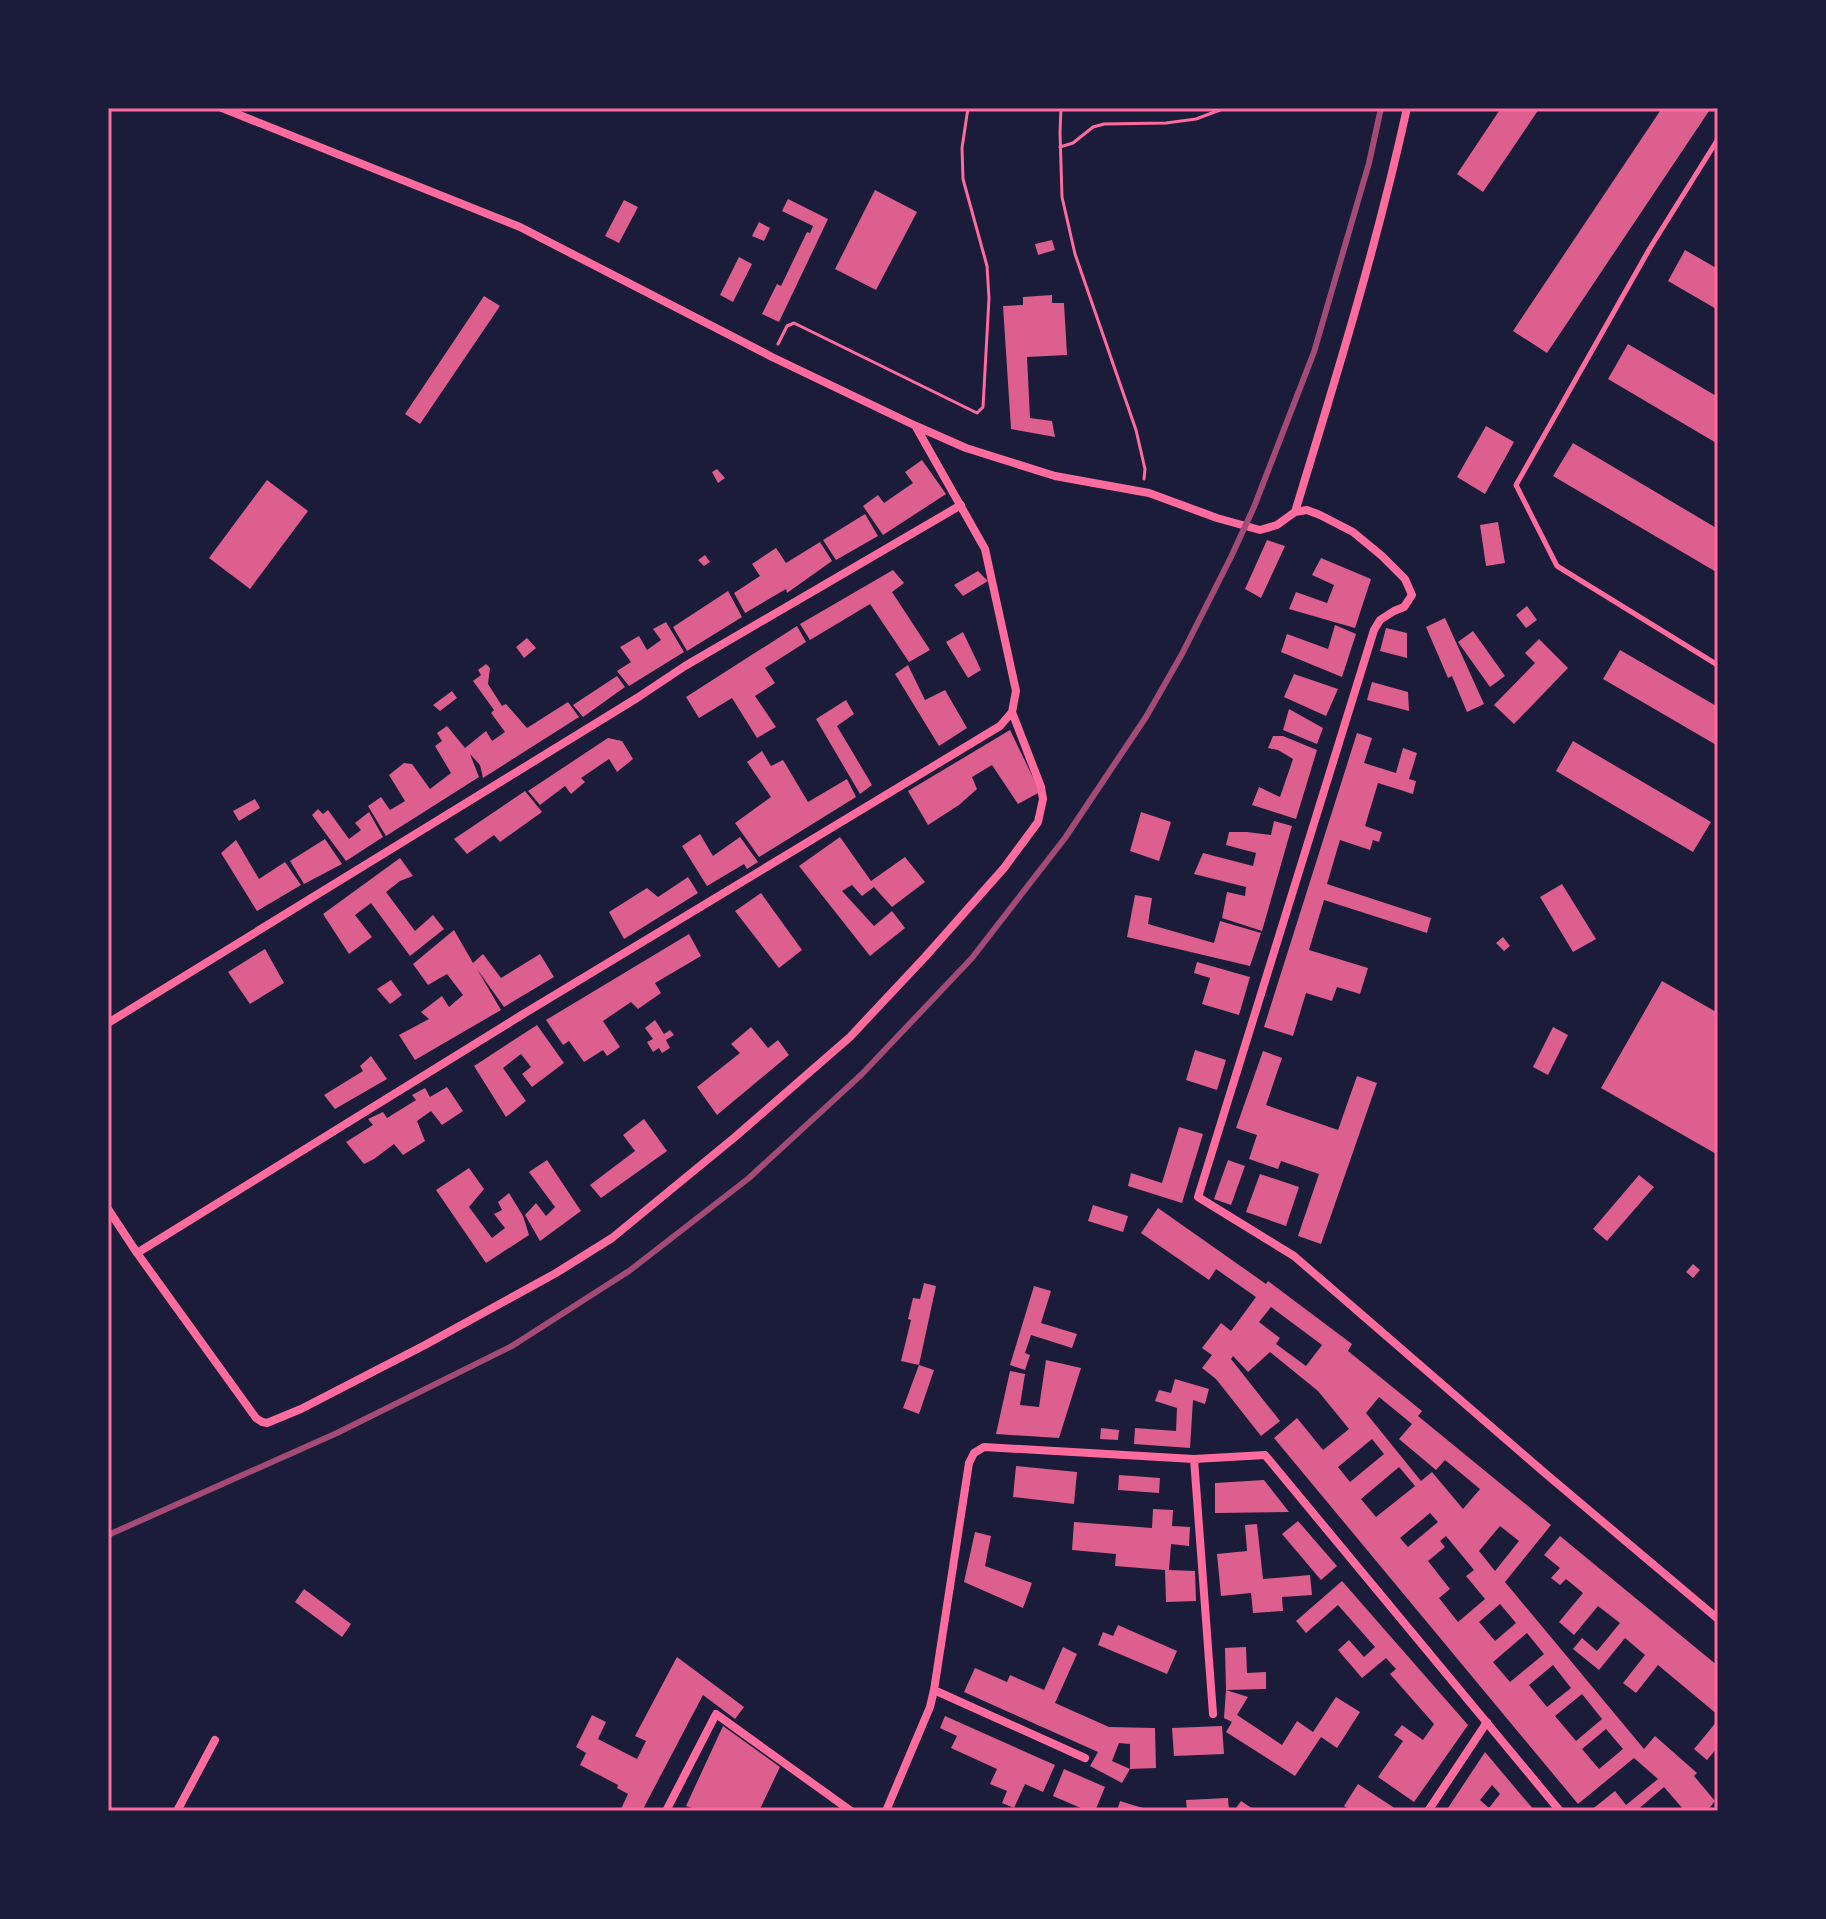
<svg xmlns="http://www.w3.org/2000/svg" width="1826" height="1919" viewBox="0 0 1826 1919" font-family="'DejaVu Sans',sans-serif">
  <rect width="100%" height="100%" fill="#1b1b3a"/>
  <path fill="#dd5f8e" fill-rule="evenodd" d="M1501 108 1539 109 1483 192 1457 174Z
    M1662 108H1711L1547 353 1513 331Z
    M875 190 917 212 876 290 835 269Z
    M788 199 828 219 779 322 762 314 777 284 781 286 807 232 810 233 813 226 782 211Z
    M624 200 638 207 619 243 605 236Z
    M759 222 770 228 764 241 752 236Z
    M1052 240 1055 250 1038 255 1035 244Z
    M1685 250 1718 269V310L1668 281Z
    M739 257 752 264 733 302 720 295Z
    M1052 295V303H1064L1067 355 1027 357 1030 418 1052 421 1055 437 1011 429 1003 306 1023 305V297Z
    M484 296 500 306 420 424 405 414Z
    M1628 344 1718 397V444L1608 379Z
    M1486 426 1514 442 1485 494 1457 477Z
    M1573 443 1718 529V573L1553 476Z
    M922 460 946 494 883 535 863 506 878 495 884 503 913 483 905 472Z
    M717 469 725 478 718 483 712 472Z
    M267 480 308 511 250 589 209 558Z
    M865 514 878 536 836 560 823 540Z
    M1498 522 1505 563 1486 566 1480 525Z
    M1267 540 1285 546 1261 598 1245 589Z
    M820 542 832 561 787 593 786 589 745 613 734 593 760 576 752 564 776 548 786 563Z
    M705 555 710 562 704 566 698 560Z
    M1321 558 1371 579 1355 628 1289 609 1296 592 1327 603 1334 585 1312 575Z
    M893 570 904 583 892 592 930 650 909 662 870 604 810 640 800 624Z
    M978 571 988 581 963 596 954 585Z
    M728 591 742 617 687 651 673 627Z
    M1527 606 1537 620 1526 628 1516 615Z
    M1445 618 1484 704 1467 712 1452 676 1448 678 1426 627Z
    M666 622 684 652 629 686 617 671 631 662 620 647 639 636 647 650 661 640 653 629Z
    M1335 625 1356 634 1342 677 1281 652 1287 634 1328 649Z
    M797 626 806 642 765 668 775 683 755 696 776 727 757 738 732 698 699 718 686 697Z
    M1386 628 1407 633V658L1380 651Z
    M1473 631 1505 676 1490 687 1458 642Z
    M963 632 981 670 968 678 946 642Z
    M527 638 536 648 524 658 516 647Z
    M1539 639 1568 668 1514 724 1494 705 1535 663 1525 653Z
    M1620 650 1718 707V746L1603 679Z
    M486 664 490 668 488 684 502 706 506 704 527 728 568 702 579 717 483 778 480 765 470 754 479 777 386 836 368 806 381 797 390 810 405 801 389 775 404 763 412 764 430 789 451 773 435 746 442 741 437 733 447 726 465 748 486 731 492 741 505 732 491 713 494 710 473 681 481 675 478 670Z
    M908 665 925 700 945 690 967 728 939 746 895 674Z
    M1294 674 1338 689 1326 716 1284 697Z
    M617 676 625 687 583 717 573 705Z
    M1372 682 1408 692 1409 711 1367 700Z
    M452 691 457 698 440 711 433 705Z
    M846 700 854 714 837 726 872 785 860 794 816 719Z
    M1289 709 1323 728 1317 744 1283 730Z
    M1010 730 1040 792 1018 804 992 765 972 777 977 789 959 805 928 825 908 791Z
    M1357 733 1372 738 1364 763 1396 773 1403 748 1417 753 1409 779 1416 781 1413 794 1378 783 1365 826 1382 832 1379 842 1373 840 1370 850 1340 840 1327 884 1431 918 1427 933 1324 900 1309 950 1368 968 1360 994 1337 987 1332 1001 1306 993 1293 1036 1264 1027Z
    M1273 736H1283L1317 750 1296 819 1252 805 1259 787 1280 797 1293 759 1278 750 1268 748Z
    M608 738 622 741 633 759 617 772 609 759 581 778 585 782 571 794 565 786 540 805 528 791Z
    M1573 741 1711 822 1693 852 1556 771Z
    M762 751 771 766 783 760 808 802 847 779 856 797 759 857 735 823 771 797 747 762Z
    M525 791 542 812 500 842 494 835 467 854 454 839Z
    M255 799 260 808 239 821 233 811Z
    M318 809 323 814 328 810 349 839 361 830 355 823 369 812 383 837 346 861 312 815Z
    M1141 812 1171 822 1159 861 1130 851Z
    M1274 821 1292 826 1262 931 1222 918 1227 892 1245 896 1246 887 1194 874 1203 853 1253 866 1256 853 1226 845 1229 832H1247L1271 835Z
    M700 834 713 856 740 837 758 862 747 869 744 864 707 886 682 846Z
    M840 837 871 881 905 857 925 882 892 907 874 887 862 896 852 885 842 891 874 926 892 911 905 928 870 956 799 866Z
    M325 839 342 864 304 884 290 861Z
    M236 840 259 879 285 862 301 885 257 911 221 853Z
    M400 858 413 876 400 881 386 892 415 931 433 915 444 929 410 956 371 903 355 915 372 937 349 954 323 914Z
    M688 877 698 893 624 939 609 912 647 888 658 897Z
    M1562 884 1596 939 1573 952 1540 897Z
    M761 893 802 950 779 968 735 911Z
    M1135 895 1152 898 1148 924 1214 943 1220 921 1261 933 1250 966 1127 937Z
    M454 930 473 963 483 954 501 978 540 954 554 977 504 1007 477 969 501 1010 415 1060 399 1035 429 1019 421 1012 442 996 449 1007 463 995 447 974 428 985 413 964Z
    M689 934 701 956 655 983 661 993 638 1009 631 1002 603 1021 620 1047 607 1056 603 1050 584 1062 569 1041 563 1045 546 1020Z
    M1503 937 1510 946 1504 951 1496 943Z
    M265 949 284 983 250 1004 228 972Z
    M1197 962 1250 977 1239 1015 1202 1004 1210 978 1194 973Z
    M391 980 402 995 390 1004 377 989Z
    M1662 981 1718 1013V1155L1601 1088Z
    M655 1020 664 1034 670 1030 674 1035 666 1040 670 1048 662 1053 659 1048 653 1052 647 1042 653 1039 645 1028Z
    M537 1025 564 1063 532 1087 522 1074 531 1067 521 1054 503 1068 526 1101 506 1117 474 1066Z
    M751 1027 768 1048 778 1040 789 1055 717 1115 697 1087 740 1053 731 1044Z
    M1553 1027 1568 1035 1548 1075 1533 1067Z
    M1195 1050 1226 1060 1217 1090 1186 1080Z
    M1263 1051 1282 1058 1266 1105 1338 1130 1357 1076 1377 1083 1321 1244 1298 1236 1319 1174 1281 1161 1278 1169 1249 1159 1257 1135 1236 1128Z
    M371 1056 387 1079 335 1109 324 1095 363 1071 360 1066Z
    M447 1087 463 1111 442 1125 431 1111 417 1121 425 1141 403 1155 394 1144 374 1159 364 1164 346 1142 373 1125 368 1119 383 1112 387 1118 416 1100 412 1095 425 1088 430 1097Z
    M644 1119 667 1151 601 1198 590 1185 635 1151 623 1135Z
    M1179 1127 1203 1134 1182 1203 1128 1186 1131 1173 1162 1183Z
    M547 1160 581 1211 540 1241 525 1215 536 1203 546 1216 555 1207 529 1172Z
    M1228 1160 1245 1166 1231 1205 1214 1199Z
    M469 1168 484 1189 469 1207 492 1238 505 1228 494 1214 502 1210 498 1202 509 1193 523 1216 529 1235 486 1263 436 1190Z
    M1260 1174 1299 1187 1286 1226 1246 1212Z
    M1639 1175 1654 1187 1607 1241 1593 1229Z
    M1093 1205 1128 1216 1123 1232 1088 1221Z
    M1158 1208 1266 1284 1268 1281 1352 1344 1348 1351 1422 1411 1418 1416 1551 1525 1505 1582 1644 1749 1655 1736 1697 1773 1694 1776 1715 1801 1707 1811H1681L1683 1809 1664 1787 1636 1811H1590L1615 1791 1626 1805 1658 1779 1634 1758 1578 1804 1274 1438 1297 1418 1323 1450 1349 1429 1318 1391 1270 1352 1248 1372 1233 1356 1231 1359 1280 1421 1261 1436 1216 1379 1202 1368 1212 1355 1202 1348 1221 1323 1231 1331 1256 1297 1216 1269 1209 1280 1141 1233ZM1271 1307 1322 1345 1306 1366 1276 1344 1280 1338 1259 1322ZM1379 1397 1412 1424 1399 1439 1436 1470 1445 1460 1480 1489 1463 1509 1432 1472 1421 1481 1366 1413ZM1372 1439 1384 1454 1350 1482 1338 1467ZM1399 1467 1415 1486 1376 1517 1361 1499ZM1430 1513 1438 1522 1408 1547 1400 1538ZM1500 1526 1519 1541 1495 1571 1479 1551ZM1446 1536 1474 1570 1466 1576 1485 1599 1458 1622 1439 1598 1450 1589 1428 1561 1445 1547 1440 1541ZM1500 1604 1516 1623 1495 1641 1479 1622ZM1527 1633 1544 1654 1510 1682 1493 1662ZM1553 1665 1571 1688 1547 1707 1529 1685ZM1582 1694 1602 1719 1576 1741 1555 1716ZM1606 1729 1623 1749 1599 1769 1582 1749Z
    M1693 1264 1700 1270 1693 1278 1686 1272Z
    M924 1283 936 1286 919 1365 901 1361 911 1320 908 1319 913 1298 920 1299Z
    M1034 1286 1051 1291 1041 1323 1077 1334 1072 1348 1031 1335 1025 1353 1030 1355 1025 1370 1010 1365Z
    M1046 1360 1081 1368 1059 1438 996 1434 1010 1371 1025 1374 1020 1405 1039 1407Z
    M919 1365 934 1370 919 1414 903 1408Z
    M1175 1379 1209 1389 1205 1404 1193 1400 1190 1448 1134 1444 1135 1428 1176 1431 1177 1408 1155 1401 1159 1390 1171 1393Z
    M1101 1428 1119 1430 1118 1440 1100 1439Z
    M1016 1466 1077 1472 1074 1504 1013 1497Z
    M1119 1475 1160 1478 1159 1493 1118 1490Z
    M1264 1480 1289 1512 1215 1513V1483Z
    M1153 1509 1173 1510 1172 1526 1190 1527 1189 1546 1171 1544 1169 1570 1195 1571 1196 1601 1166 1602 1165 1570 1115 1566 1116 1554 1072 1550 1074 1522 1152 1528Z
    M1298 1521 1337 1566 1321 1580 1282 1534Z
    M1257 1524 1263 1579 1310 1575 1312 1595 1282 1597 1283 1611 1253 1613 1251 1593 1221 1596 1217 1554 1247 1551 1245 1525Z
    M975 1532 991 1536 985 1566 1032 1583 1023 1608 964 1582Z
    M1560 1536 1718 1666V1715L1658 1665 1636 1693 1623 1683 1645 1655 1625 1638 1599 1670 1573 1649 1582 1638 1597 1651 1620 1623 1598 1606 1574 1635 1559 1622 1583 1593 1566 1579 1560 1585 1551 1578 1560 1568 1544 1555Z
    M1342 1581 1468 1725 1414 1802 1378 1777 1403 1741 1394 1735 1402 1725 1423 1740 1434 1724 1390 1674 1396 1669 1386 1658 1362 1678 1338 1650 1349 1640 1364 1657 1375 1647 1338 1605 1306 1633 1296 1621Z
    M304 1589 351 1624 342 1637 295 1602Z
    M1118 1625 1177 1651 1167 1674 1098 1645 1103 1632 1113 1636Z
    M1063 1647 1077 1654 1055 1703 1109 1727 1155 1728 1156 1768 1130 1769V1744L1119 1743 1112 1761 1130 1769 1122 1783 1090 1766 1098 1752 964 1692 975 1668 1007 1682 1010 1675 1044 1690Z
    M1246 1647 1247 1673 1266 1672V1689L1226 1690 1225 1648Z
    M677 1657 744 1707 735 1719 703 1695 642 1811H620L628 1794 617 1788 618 1785 580 1765 586 1753 576 1747 592 1715 606 1722 598 1739 637 1759 646 1741 635 1736Z
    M1226 1690 1248 1697 1237 1715 1282 1745 1297 1721 1313 1732 1336 1697 1360 1712 1337 1748 1321 1737 1295 1776 1226 1732 1232 1722 1224 1718Z
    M945 1716 1055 1765 1043 1792 1025 1784 1014 1808 1002 1803 1007 1791 990 1784 997 1769 951 1748 957 1736 940 1728Z
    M1718 1720V1747L1707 1760 1694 1749Z
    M723 1726 780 1767 759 1811H702L686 1806Z
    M1222 1726 1224 1754 1174 1756 1172 1728Z
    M1485 1752 1522 1796 1535 1811H1515L1512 1808 1509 1811H1446ZM1492 1785 1500 1794 1489 1808 1480 1800Z
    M1064 1769 1105 1787 1095 1811H1082L1083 1809 1053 1796Z
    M1358 1784 1399 1811H1352L1344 1806Z
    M1228 1798 1229 1811H1187L1186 1800Z
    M1120 1801 1149 1810V1811L1136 1810V1811H1117Z
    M1241 1801 1256 1811H1234Z"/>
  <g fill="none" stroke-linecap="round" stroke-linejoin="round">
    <path stroke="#ff6b9d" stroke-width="3" d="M1061 108 1060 132 1062 197 1075 254 1136 430 1145 469 1144 479
      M1060 147 1073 143 1093 127 1104 124 1166 123 1196 119 1220 110
      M778 344 787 326 794 323 977 413 983 407 989 298 987 266 963 179 962 148 968 108"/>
    <path stroke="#ff6b9d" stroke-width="5" d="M1718 139 1650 248 1516 485 1557 566 1716 664 1718 661"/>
    <path stroke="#ff6b9d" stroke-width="8" d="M222 108 520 227 772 357 916 426 966 448 1055 476 1149 493 1217 518 1260 530 1277 525 1295 512 1307 510 1320 515 1353 532 1382 556 1405 579 1412 595 1404 607 1394 611 1380 620 1374 630 1198 1197 1294 1256 1546 1474 1718 1619
      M1295 512C1336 378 1377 245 1407 108
      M108 1023 637 698 685 666 961 505
      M108 1209 137 1253 256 1418 262 1422 267 1423 301 1409 425 1345 556 1273 612 1238 735 1137 850 1037 925 957 1004 868 1038 822 1043 799 1041 787 1012 712
      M137 1253 520 1016 1000 726 1012 712 1016 691 985 549 916 427
      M1194 1459 1213 1714
      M934 1690 1085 1758
      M177 1811 215 1740
      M666 1811 716 1714 851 1811
      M886 1811 930 1707 934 1690 969 1463 974 1453 984 1447 1194 1459 1265 1455 1560 1811
      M1428 1811 1487 1722"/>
    <path stroke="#a44b75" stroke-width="6" d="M108 1535 337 1433 512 1346 629 1271 749 1178 862 1074 972 958 1065 838 1146 717 1182 654 1231 557 1254 507 1314 352 1369 163 1381 108"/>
  </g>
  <rect width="1826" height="1919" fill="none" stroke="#1b1b3a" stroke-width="220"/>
  <rect x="110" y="110" width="1606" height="1699" fill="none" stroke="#ff6b9d" stroke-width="3"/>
</svg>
